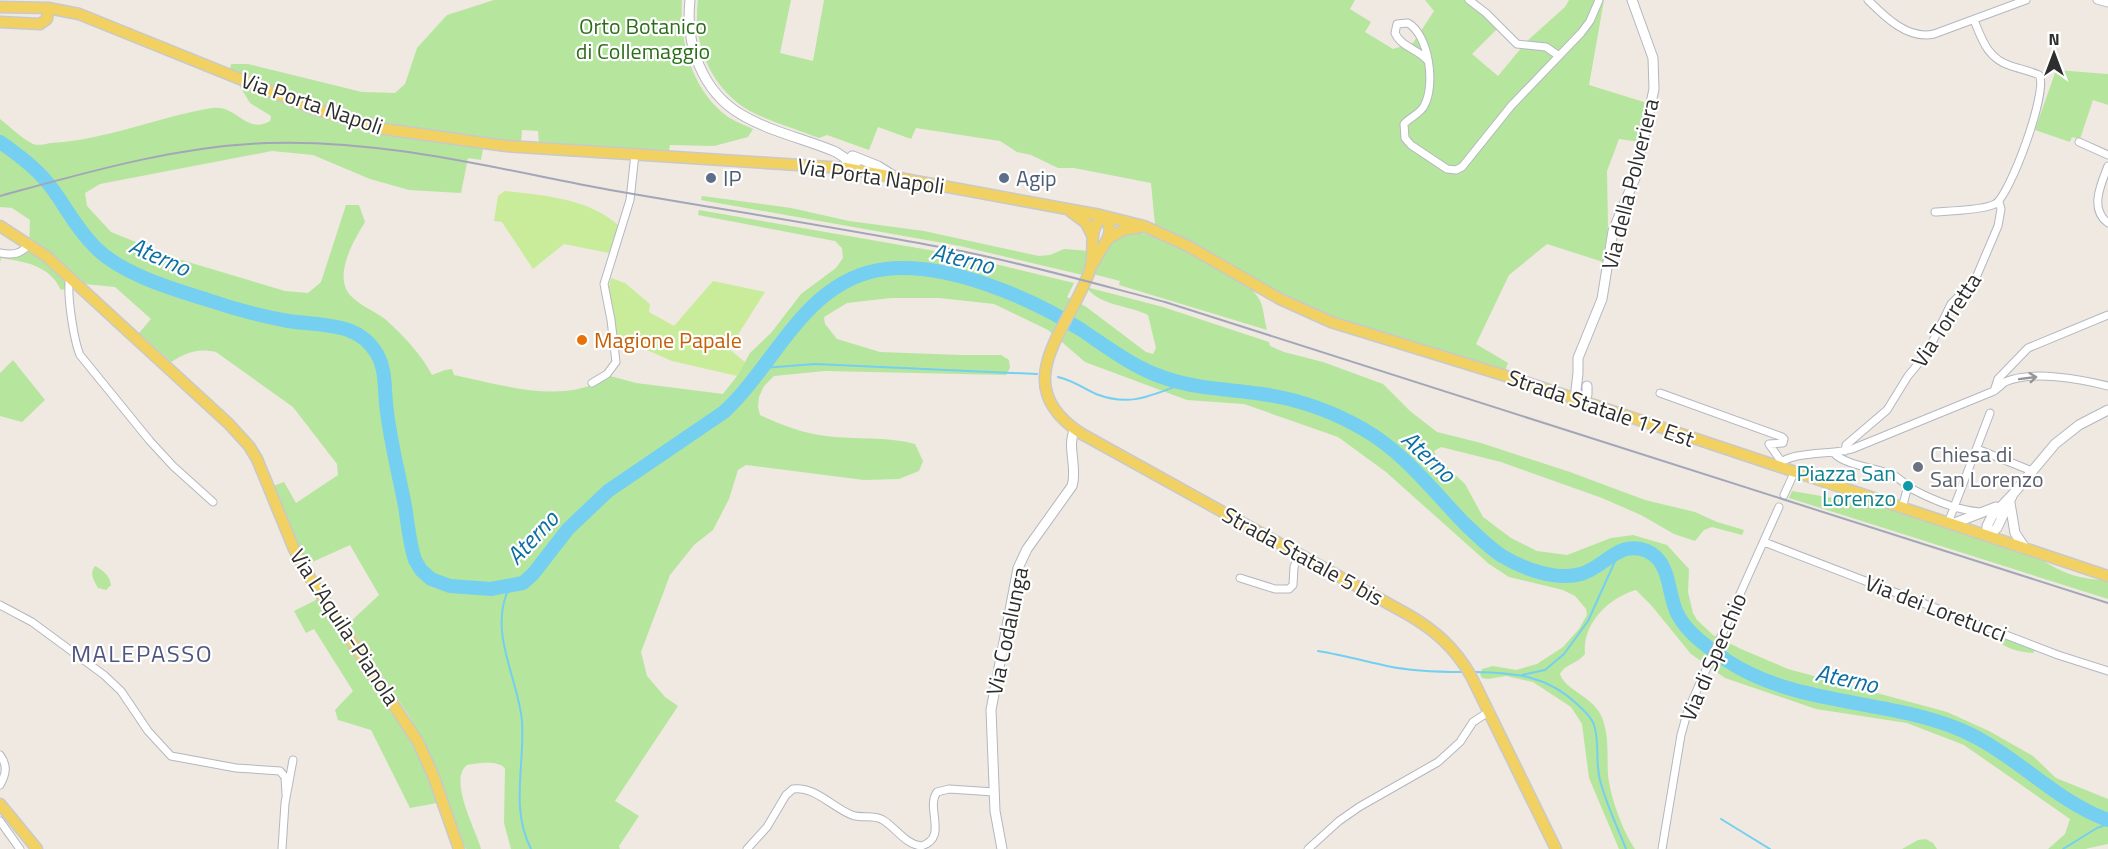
<svg xmlns="http://www.w3.org/2000/svg" width="2108" height="849" viewBox="0 0 2108 849" font-family="'Titillium Web',sans-serif">
  <rect width="100%" height="100%" fill="#efe9e1"/>
  <path fill="#b6e59e" d="M494 0H682C679 42 692 91 728 117 736 122 745 125 753 129L748 137 714 146 670 145 669 151 539 144 538 131 522 130 521 143 489 141 483 149 481 160 468 158 461 193 409 190 370 179 313 155 272 151 100 184 85 193 87 206 111 232 178 259 285 291 308 293 321 282 346 205H359L365 222C354 240 333 275 350 295 359 305 374 311 385 319 402 334 422 355 432 375L445 370 452 369 454 375C503 385 564 406 610 376L636 383 723 394 737 376 750 353 771 333 801 294 836 268 843 258 842 248 835 241 698 215 699 210 958 255 1074 283 1067 297 1085 306 1146 352 1153 354 1156 348 1148 315C1128 305 1100 306 1086 287L1163 307 1269 342 1270 346 1284 352 1323 362 1383 384 1410 411 1437 432 1481 443 1570 472 1645 500 1695 512 1717 522 1744 530 1742 535 1712 527 1704 530 1695 541 1674 534 1641 515 1602 498 1501 462 1441 447 1434 451 1437 458 1465 484 1483 517 1511 538 1537 551 1567 555 1611 538 1633 535 1667 545 1689 569 1688 592 1693 613 1697 620 1713 635 1741 649 1788 669 1947 712 1989 731 2033 756 2056 778 2108 799V844L2085 849H2048L2065 834 2070 819 1964 745 1907 723 1816 709 1725 678 1691 654 1651 605 1636 590C1608 598 1582 624 1585 654 1577 664 1565 664 1560 674 1566 692 1594 695 1603 720 1609 738 1607 756 1608 775 1610 796 1623 832 1635 849H1619L1589 778 1582 724 1571 707 1533 682 1506 676 1488 679 1482 678 1480 674 1482 669 1493 666 1516 670 1537 664 1563 647 1579 629 1587 615 1586 609 1575 596 1563 590 1509 577 1489 564 1386 472 1338 437 1244 404 1187 400 1085 362 1048 330 994 304 939 298H891L847 303 824 317 825 324 837 339 880 352 961 355H1001L1009 360 1010 368 1006 375 825 371 774 376 764 386 759 397 758 407 760 415C782 425 802 433 826 436 856 440 886 436 915 444L923 461 919 471 899 479 864 480 746 465 738 470 729 499 713 530 694 545 670 575 641 652 647 676 665 697 678 706 615 801 639 816 619 846 620 849H511L504 823 505 768C497 760 478 763 467 765 448 780 476 830 481 849H466L424 742 409 716 348 624 379 595 350 545 308 564 290 527 273 486 284 482 296 503 338 475 337 464 293 407 216 352C198 348 187 352 171 362L139 333 151 319 115 287 85 284 61 290C49 265 26 262 1 258L0 263V252L22 254 29 250 30 220 12 208 0 207V119C9 126 24 140 33 144 38 146 46 144 51 143 106 140 158 117 212 108 237 104 246 135 270 121L271 116 250 103 230 70 231 64H248L362 92 395 93 405 84 417 48 447 15Z
    M698 0H791L780 53 813 61 824 0H1355L1350 9 1371 22 1365 32 1393 49 1413 43 1434 11 1425 0H1466L1481 11 1498 28 1472 54 1498 76 1527 41 1565 7 1569 0H1604L1589 85 1647 103 1640 142 1619 139 1607 171 1608 227 1603 262 1547 244 1509 275 1476 344 1508 363 1505 371C1434 349 1360 331 1292 300 1246 278 1203 247 1155 225L1151 183 1074 168H1058L1031 155 1017 152 1000 141 916 128 911 139 878 127 869 150 827 135 819 138C796 129 771 122 750 111 711 89 692 43 698 0Z
    M2056 70 2108 74V105L2093 100 2080 139 2072 137 2070 142 2035 130Z
    M702 196 791 208 849 221 924 231 1039 256 1050 255 1064 249 1089 251 1107 247 1117 236 1139 232 1164 240 1247 285C1266 303 1261 306 1267 330L1119 285 1120 281 1093 274 1091 277 960 246 701 200Z
    M13 360 45 400 22 422 0 416V373Z
    M1792 491 1880 506 2039 558C2061 573 2081 580 2108 580V599L1789 498Z
    M95 566C103 570 110 576 111 585L106 590 98 588C94 581 89 573 95 566Z
    M318 599 404 729 420 758 437 803 410 808 371 730 338 720 335 710 353 691 314 629 306 633 294 611Z
    M1998 633 2037 648 2033 653C2020 652 2005 649 1996 639Z
    M1926 839 1933 843 1937 849H1902L1918 840Z"/>
  <path fill="#c9ec9a" d="M505 191C545 196 587 198 618 225L609 253 564 244 533 269 502 222 494 221 498 196Z
    M611 278 625 283 650 304 649 312 674 326 713 281 765 292 729 349 745 362 737 376 672 361 617 337 608 290Z"/>
  <g fill="none" stroke-linecap="round" stroke-linejoin="round">
    <path stroke="#75cff0" stroke-width="2" d="M763 368 815 364 1037 374
      M1058 377C1072 380 1083 388 1096 394 1130 407 1150 396 1182 384
      M510 586C487 631 518 677 522 721 525 765 510 808 531 849
      M1318 651C1342 655 1364 661 1387 666 1411 671 1437 672 1462 672
      M1475 672C1515 673 1546 675 1577 704 1584 711 1591 716 1594 725 1600 743 1595 762 1600 780 1606 804 1617 826 1626 849
      M1522 675 1545 670 1564 654 1588 621 1616 559 1627 549
      M1721 819 1770 849
      M2063 849 2097 828 2108 824"/>
    <path stroke="#75cff0" stroke-width="14" d="M0 142C20 156 40 171 54 191 68 211 79 232 97 249 124 275 173 289 208 300 234 309 261 316 288 321 320 326 358 321 377 354 387 371 384 394 387 412 391 444 399 475 405 506 408 524 409 542 415 560L421 570 431 579 450 586 491 589 523 583 533 574 568 529 608 491 724 412C777 363 806 278 886 269 947 262 1029 297 1080 329 1107 347 1134 368 1165 378 1197 389 1229 389 1262 394 1297 399 1332 411 1363 429 1404 452 1433 491 1465 524 1477 535 1488 547 1502 556 1524 569 1556 581 1581 574 1604 568 1619 539 1647 551 1672 562 1667 595 1678 615 1688 634 1709 648 1726 660 1797 707 1885 698 1961 730 2015 753 2053 800 2108 820"/>
    <defs>
      <path id="street" d="M1469 0 1486 13 1517 44 1546 47 1559 56
        M1868 0C1885 17 1908 40 1934 34L2026 0
        M2097 0 2108 3
        M1428 61C1418 49 1401 47 1395 33L1397 24 1408 23C1429 35 1436 85 1424 106 1420 114 1410 117 1404 124L1405 138 1411 145 1447 169 1456 170 1462 167 1511 106 1581 33 1590 21 1599 0
        M2079 142 2108 155
        M2108 166C2101 184 2089 209 2108 223
        M1935 212C1949 211 1985 210 1995 204 2010 196 2049 89 2039 75 2030 71 2020 69 2011 66 1988 59 1982 40 1974 20
        M0 253C12 255 22 255 29 243
        M70 277C66 292 74 341 80 355L150 441 173 466 213 502
        M592 383 607 374 616 362 611 320 604 284 630 200 635 154
        M1994 391 1998 379 2028 348 2108 315
        M1660 393 1782 437 1784 439 1783 443 1769 444 1781 461
        M1977 449 2032 471
        M1845 451 1846 445 1887 410 1908 376 1927 353 1951 304 1975 280 1998 226 2001 209 1999 202
        M1834 453C1844 465 1876 468 1891 474 1899 477 1905 485 1914 490 1933 500 1958 510 1980 512
        M1777 467C1786 450 1834 455 1852 449L1994 391C1998 388 2001 385 2005 382 2031 370 2080 379 2108 386
        M1784 495 1794 473
        M1902 508 1908 486
        M1948 523 1990 413
        M1764 542 2058 655 2108 671
        M1240 578 1275 589H1289L1293 585 1294 567 1299 554
        M0 605 32 622 104 675 121 691 148 731 171 756 236 768 280 771 285 777 286 794
        M0 755C8 766 6 774 0 785
        M0 821 20 849
        M282 849 285 803 293 760
        M747 849 767 827 786 795 793 789C815 786 833 808 852 815 862 819 874 814 883 820 896 828 905 844 921 846 949 838 925 808 937 792L949 789 994 792
        M1308 849 1339 821 1359 807 1438 762 1460 742 1473 722 1490 711
        M1662 849 1681 735 1688 710 1779 507"/>
      <path id="secondary" d="M690 0C685 44 702 92 742 115 771 132 805 139 836 152L845 158 851 169 856 163 852 156
        M853 156 878 166 894 176
        M1587 386V395L1578 400 1576 390 1578 373V358L1602 299 1613 231 1635 178 1654 89 1653 58 1632 0
        M2013 494 1997 528 1987 536V526L1992 516 2013 494 2055 444 2079 425 2108 410
        M2010 503 2015 533 2025 548
        M1952 524 1996 507
        M1002 849 995 811 991 710 1018 568 1027 549 1072 486C1078 467 1066 446 1075 429"/>
      <path id="primary" d="M0 7 48 8 79 14 312 108 377 128 506 146 845 168 1100 215 1144 226 1188 246 1280 299 1331 322 1519 380 2108 576
        M0 22 40 24 47 19 48 8
        M1070 211 1086 223 1093 237
        M1104 216C1086 229 1096 251 1090 270 1070 329 1004 384 1082 434L1407 614C1435 630 1455 648 1471 676L1556 849
        M0 226 46 256 229 424 249 446 257 459 294 549 310 578 418 742 433 775 459 849
        M1108 239 1123 230 1141 227
        M1095 261C1102 243 1118 236 1104 216
        M0 804 37 849"/>
    </defs>
    <use href="#street" stroke="#b4b7c1" stroke-width="9"/>
    <use href="#secondary" stroke="#b4b7c1" stroke-width="11"/>
    <use href="#primary" stroke="#c9c9c9" stroke-width="13"/>
    <use href="#street" stroke="#fff" stroke-width="7"/>
    <use href="#secondary" stroke="#fff" stroke-width="9"/>
    <use href="#primary" stroke="#f2d163" stroke-width="10"/>
    <path stroke="#a3a6b8" stroke-width="2" d="M0 196C88 172 177 146 268 143 384 139 497 169 610 190 725 210 841 228 956 250 1027 264 1096 284 1165 302L2108 603"/>
  </g>
  <defs><path id="oneway-shaft" d="M-6 0H5M1.5-3L5.5 0L1.5 3" fill="none" stroke-width="1.6" stroke-linecap="round" stroke-linejoin="round" transform="scale(1.5)"/></defs>
  <use stroke="#969696" href="#oneway-shaft" transform="translate(2028 378) rotate(-7)"/>
  <g fill="#5c6f8a" stroke="#fff" stroke-width="2">
    <circle cx="711" cy="178" r="6"/>
    <circle cx="1004" cy="178" r="6"/>
  </g>
  <circle fill="#e8710a" stroke="#fff" stroke-width="2" cx="582" cy="340" r="6"/>
  <circle fill="#6b7280" stroke="#fff" stroke-width="2" cx="1918" cy="467" r="6"/>
  <circle fill="#0f9aa8" stroke="#fff" stroke-width="2" cx="1908" cy="486" r="6"/>
  <g text-anchor="middle" dominant-baseline="central" stroke-width="4.5" stroke-linejoin="round" paint-order="stroke">
    <g font-size="22" fill="#2c6e1b" stroke="#fff">
      <text x="643" y="26">Orto Botanico<tspan x="643" dy="25">di Collemaggio</tspan></text>
    </g>
    <g font-size="22" fill="#2e2e2e" stroke="#fff">
      <text transform="translate(312 103) rotate(19)">Via Porta Napoli</text>
      <text transform="translate(871 176) rotate(8)">Via Porta Napoli</text>
      <text transform="translate(1630 184) rotate(-76)">Via della Polveriera</text>
      <text transform="translate(1946 320) rotate(-57)">Via Torretta</text>
      <text transform="translate(1601 408) rotate(19)">Strada Statale 17 Est</text>
      <text transform="translate(1303 556) rotate(29)">Strada Statale 5 bis</text>
      <text transform="translate(1936 608) rotate(21)">Via dei Loretucci</text>
      <text transform="translate(345 627) rotate(57)">Via L'Aquila-Pianola</text>
      <text transform="translate(1007 631) rotate(-78)">Via Codalunga</text>
      <text transform="translate(1713 657) rotate(-67)">Via di Specchio</text>
    </g>
    <g font-size="22" fill="#4e5e75" stroke="#fff" text-anchor="start">
      <text x="723" y="178">IP</text>
      <text x="1016" y="178">Agip</text>
    </g>
    <g font-size="22" fill="#c56008" stroke="#fff" text-anchor="start">
      <text x="594" y="340">Magione Papale</text>
    </g>
    <g font-size="22" fill="#5b616d" stroke="#fff" text-anchor="start">
      <text x="1930" y="454">Chiesa di<tspan x="1930" dy="25">San Lorenzo</tspan></text>
    </g>
    <g font-size="22" fill="#0d838f" stroke="#fff" text-anchor="end">
      <text x="1896" y="473">Piazza San<tspan x="1896" dy="25">Lorenzo</tspan></text>
    </g>
    <g font-size="24" font-style="italic" fill="#0d6fa3" stroke="#fff">
      <text transform="translate(160 256) rotate(24)">Aterno</text>
      <text transform="translate(963 258) rotate(14)">Aterno</text>
      <text transform="translate(1429 456) rotate(43)">Aterno</text>
      <text transform="translate(532 537) rotate(-47)">Aterno</text>
      <text transform="translate(1847 678) rotate(12)">Aterno</text>
    </g>
    <g font-size="24" letter-spacing="1.5" fill="#4d5680" stroke="#fff">
      <text x="142" y="653">MALEPASSO</text>
    </g>
  </g>
  <g transform="translate(2054 54)" stroke="#ffffff" stroke-width="4.5" paint-order="stroke">
  <path d="M0-4.5L10 22L0 15L-10 22Z" fill="#2e2e2e"/>
  <text y="-9" font-size="16" font-weight="bold" text-anchor="middle" fill="#2e2e2e">N</text>
  </g>
</svg>
